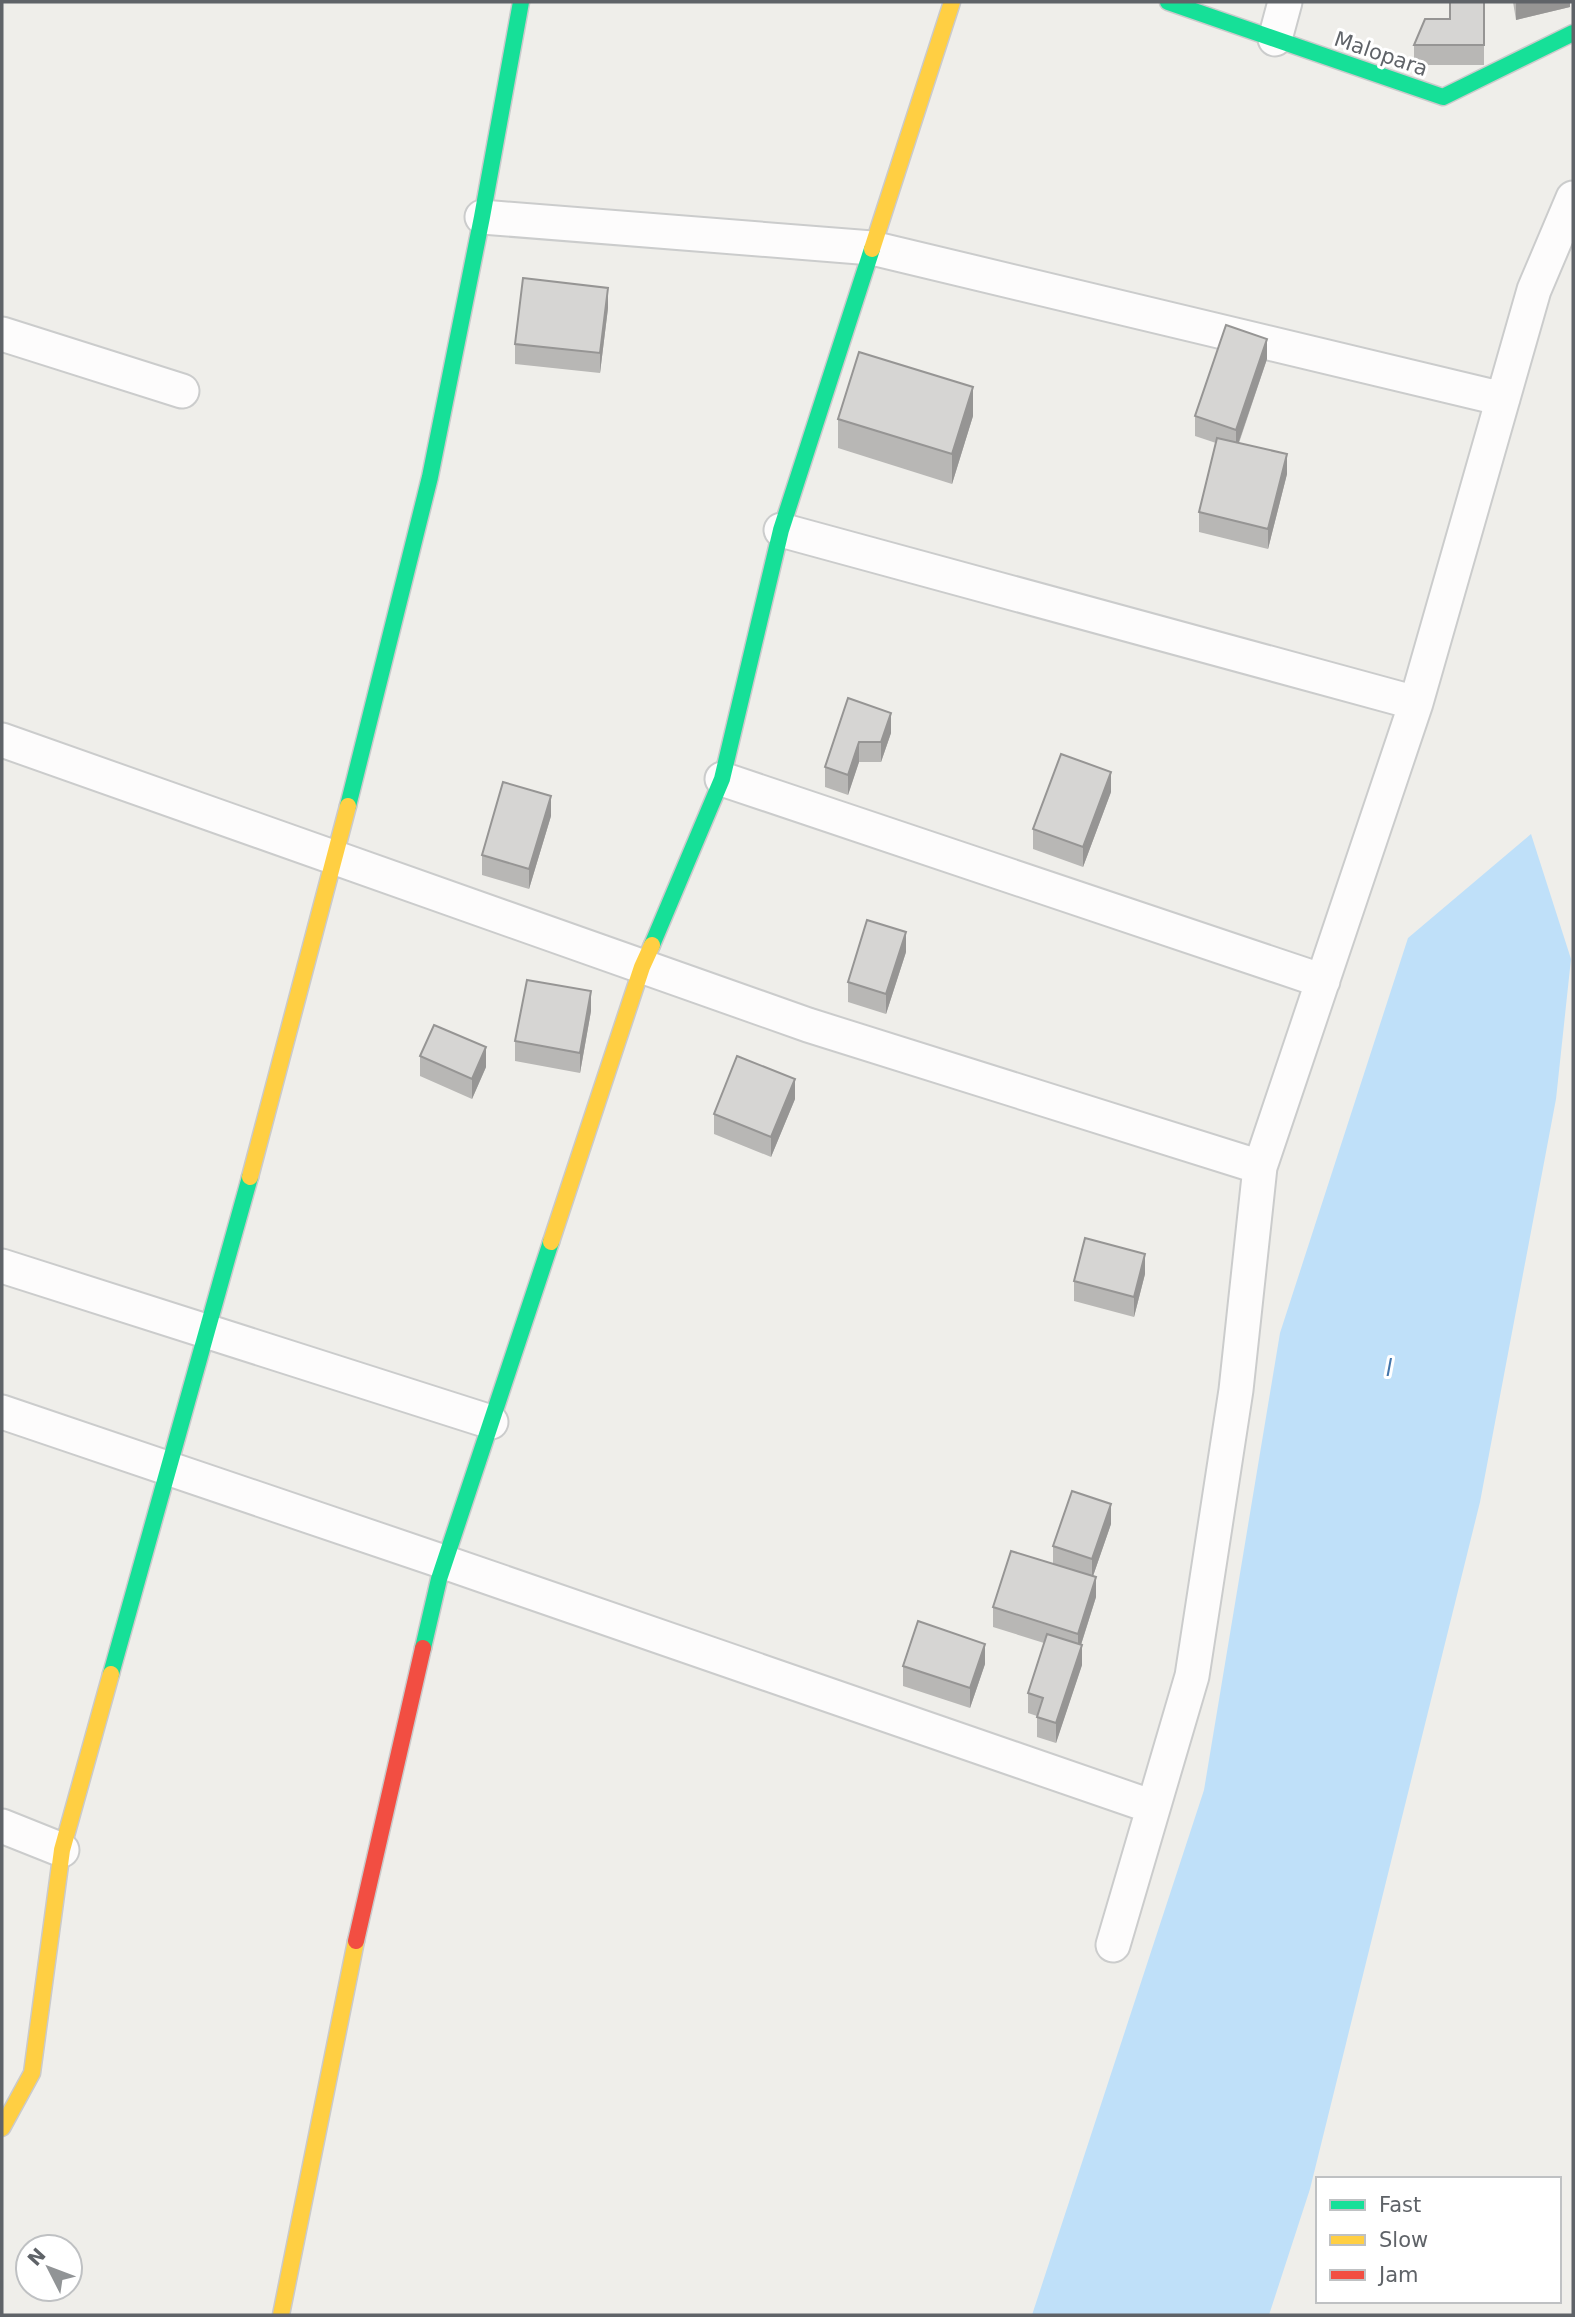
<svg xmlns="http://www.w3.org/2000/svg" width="1575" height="2317" viewBox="0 0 1575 2317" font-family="'DejaVu Sans',sans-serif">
  <rect width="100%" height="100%" fill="#efeeea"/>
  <path fill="#bfe0f9" d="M1531 834 1571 959 1556 1099 1480 1502 1310 2189 1269 2315H1032L1204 1790 1280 1333 1408 938Z"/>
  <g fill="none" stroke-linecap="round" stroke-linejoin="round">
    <defs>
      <path id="street" d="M1275 39 1285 2
        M482 217 872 248 1503 399
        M2 334 182 391
        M781 530 1416 703
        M2 740 808 1025 1260 1167
        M722 779 1323 981
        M2 1266 491 1422
        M2 1412 444 1562 1153 1807
        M2 1826 62 1850
        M1113 1945 1192 1676 1236 1390 1260 1167 1416 703 1534 290 1573 198"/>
      <path id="fast" d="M1168 2 1443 97 1573 33
        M348 806 430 477 482 217 521 2
        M652 945 722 779 781 530 872 249
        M423 1648 439 1579 551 1242
        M111 1674 250 1177"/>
      <path id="slow" d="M872 249 952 2
        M250 1177 348 806
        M551 1242 642 967 652 945
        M2 2128 32 2073 62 1850 111 1674
        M281 2315 356 1941"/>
      <path id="jam" d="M356 1941 423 1648"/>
    </defs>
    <use href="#street" stroke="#cbcccc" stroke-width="37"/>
    <use href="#fast" stroke="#cacacb" stroke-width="19"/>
    <use href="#slow" stroke="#cacacb" stroke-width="19"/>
    <use href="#jam" stroke="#cacacb" stroke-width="19"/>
    <use href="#street" stroke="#fdfcfc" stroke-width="33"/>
    <use href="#fast" stroke="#16e098" stroke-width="16"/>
    <use href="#slow" stroke="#ffcf43" stroke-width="16"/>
    <use href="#jam" stroke="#f24e42" stroke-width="16"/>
  </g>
  <path fill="#b8b7b5" d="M1484 2V65H1414V45L1450 19Z
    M1513 2H1570V7L1516 20Z
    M608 308 600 373 515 364V344Z
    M1267 359 1239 443 1287 474 1268 549 1199 532V512L1216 443 1195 436V416Z
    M973 416 952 484 838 448V419Z
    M848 698 891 733 881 762H859L848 795 825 787V767Z
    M1111 792 1083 867 1033 849V829Z
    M551 816 529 889 482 875V855Z
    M906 952 886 1014 848 1002V982Z
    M591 1011 580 1073 515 1061V1041Z
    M420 1056 486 1067 472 1099 420 1076Z
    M795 1099 771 1157 714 1134V1114Z
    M1145 1274 1134 1317 1074 1301V1281Z
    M1111 1524 1093 1576 1096 1597 1081 1645 1082 1665 1056 1743 1037 1737V1716L1028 1713V1693L1044 1643 993 1627V1607L1053 1563V1546Z
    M985 1664 970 1708 903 1686V1666Z"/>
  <path fill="#969594" d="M1516 2H1570V7L1516 20Z
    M608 288V308L600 373V353Z
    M1267 339V359L1236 450V430Z
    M973 387V416L952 484V454Z
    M1287 454V474L1268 549V529Z
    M891 713V733L881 762V742Z
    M859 742V762L848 795V775Z
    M1111 772V792L1083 867V847Z
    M551 796V816L529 889V869Z
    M906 932V952L886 1014V994Z
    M591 991V1011L580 1073V1053Z
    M486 1047V1067L472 1099V1079Z
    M795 1079V1099L771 1157V1137Z
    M1145 1254V1274L1134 1317V1297Z
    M1111 1504V1524L1092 1579V1559Z
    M1096 1577V1597L1078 1654V1634Z
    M985 1644V1664L970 1708V1688Z
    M1082 1645V1665L1056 1743V1723Z"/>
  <path fill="#d6d5d3" stroke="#969594" stroke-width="2" d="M1450 2H1484V45H1414L1425 19H1450Z
    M523 278 608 288 600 353 515 344Z
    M1226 325 1267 339 1236 430 1195 416Z
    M859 352 973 387 952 454 838 419Z
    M1217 438 1287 454 1268 529 1199 512Z
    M848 698 891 713 881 742H859L848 775 825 767Z
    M1061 754 1111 772 1083 847 1033 829Z
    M503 782 551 796 529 869 482 855Z
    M867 920 906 932 886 994 848 982Z
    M527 980 591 991 580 1053 515 1041Z
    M434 1025 486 1047 472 1079 420 1056Z
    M737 1056 795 1079 771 1137 714 1114Z
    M1085 1238 1145 1254 1134 1297 1074 1281Z
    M1072 1491 1111 1504 1092 1559 1053 1546Z
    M1011 1551 1096 1577 1078 1634 993 1607Z
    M918 1621 985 1644 970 1688 903 1666Z
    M1047 1634 1082 1645 1056 1723 1037 1717 1043 1698 1028 1693Z"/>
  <g text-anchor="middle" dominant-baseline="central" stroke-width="6" stroke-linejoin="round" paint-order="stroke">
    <g font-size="21" fill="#5f6368" stroke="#fff">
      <text transform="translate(1381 54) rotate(19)">Malopara</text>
    </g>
    <g font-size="23" font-style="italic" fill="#4174aa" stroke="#fff">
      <text x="1389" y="1368">l</text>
    </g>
  </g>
  <rect width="1575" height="2317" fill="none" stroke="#5f6368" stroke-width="7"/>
  <rect x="1316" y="2177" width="245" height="126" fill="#ffffff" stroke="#bfc1c3" stroke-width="2"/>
  <rect x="1330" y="2200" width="35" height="10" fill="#16e098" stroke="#bfc1c3" stroke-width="2"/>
  <text x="1379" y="2212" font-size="21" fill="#5f6368">Fast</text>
  <rect x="1330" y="2235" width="35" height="10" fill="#ffcf43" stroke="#bfc1c3" stroke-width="2"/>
  <text x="1379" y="2247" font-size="21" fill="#5f6368">Slow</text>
  <rect x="1330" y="2270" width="35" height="10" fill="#f24e42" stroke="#bfc1c3" stroke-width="2"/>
  <text x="1379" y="2282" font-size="21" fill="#5f6368">Jam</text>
  <g transform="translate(49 2268) rotate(312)"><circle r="33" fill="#ffffff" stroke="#bfc1c3" stroke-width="2"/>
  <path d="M0-5L12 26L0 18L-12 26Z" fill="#919496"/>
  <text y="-10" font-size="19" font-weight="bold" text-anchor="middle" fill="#5f6368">N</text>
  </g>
</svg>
